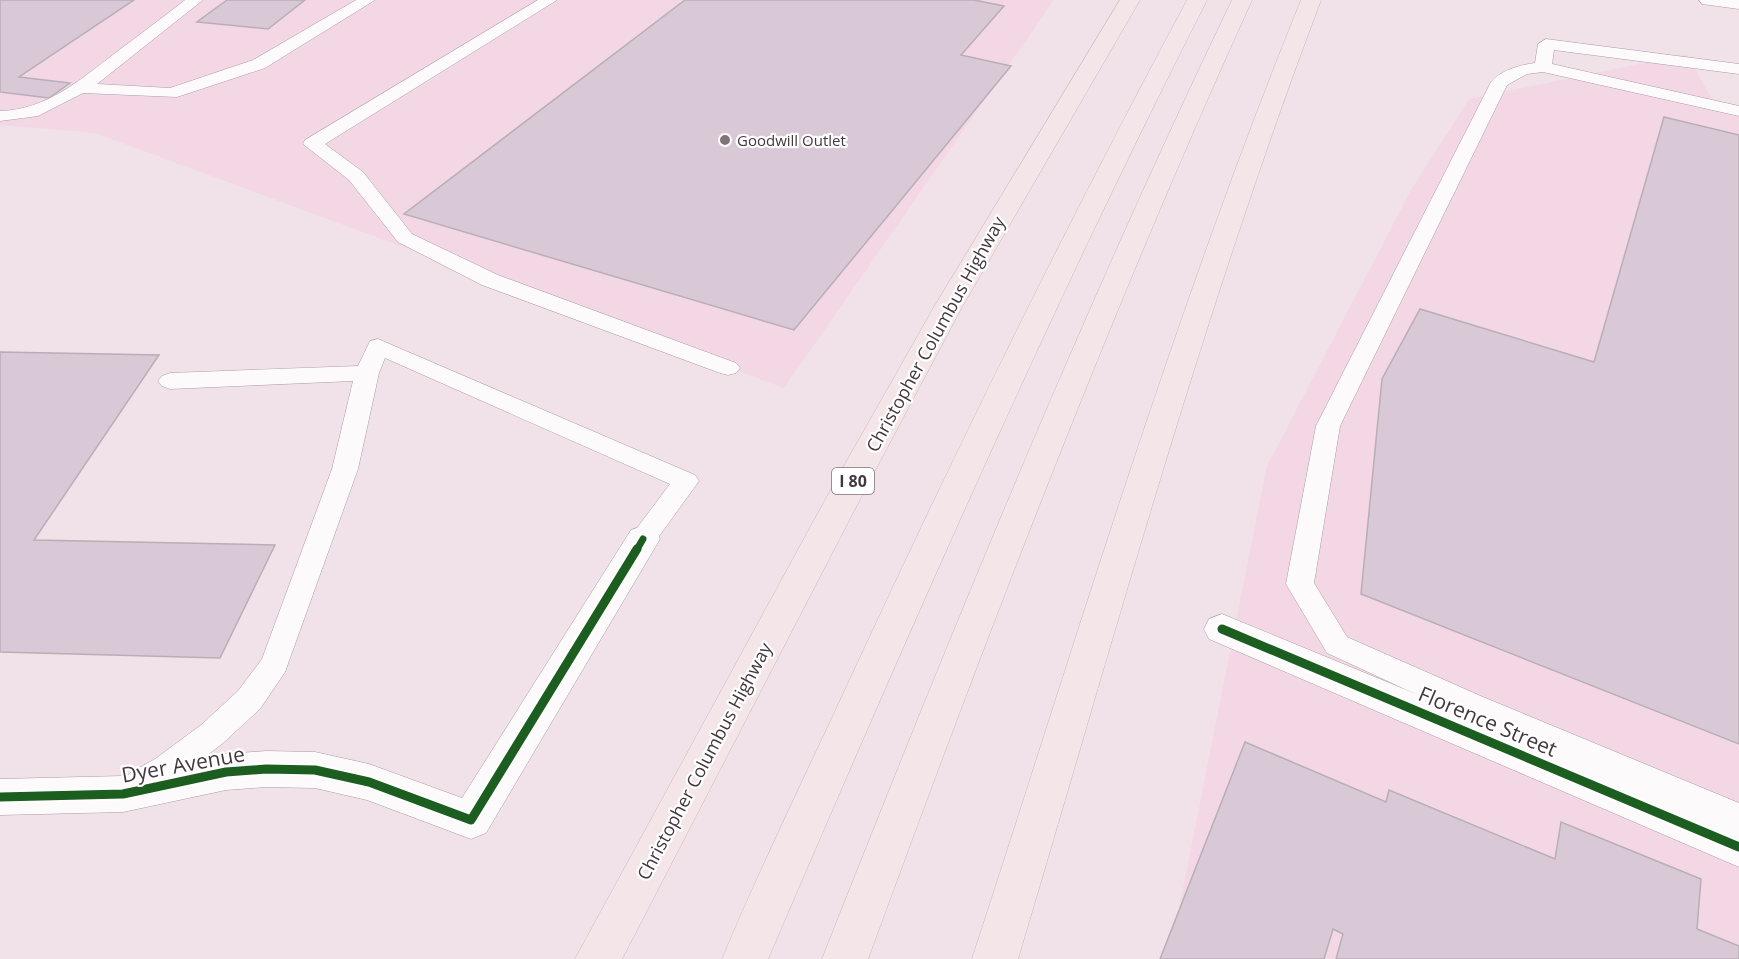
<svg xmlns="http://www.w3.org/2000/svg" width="1739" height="959" viewBox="0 0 1739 959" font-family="'Open Sans',sans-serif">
  <rect width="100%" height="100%" fill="#f1e1e9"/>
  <path fill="#f3d7e5" d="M0 0H1054L784 388 95 133 0 125Z
    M1687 54 1719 112 1739 117V959H1169L1267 466 1411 190 1469 99Z"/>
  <path fill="#d9c9d6" stroke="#b8aeb5" stroke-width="1.5" d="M0 0H134L19 77 70 83 49 98 0 92Z
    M227 0H305L268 29 197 22Z
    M685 0H974L1004 6 961 55 1011 66 794 330 404 214Z
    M1664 117 1739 135V744L1361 594 1382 379 1420 309 1594 362Z
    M0 352 159 355 34 540 275 545 220 658 0 652Z
    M1245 742 1386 802 1389 790 1555 859 1561 822 1701 879 1697 929 1739 946V959H1336L1343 934 1333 929 1324 959H1160Z"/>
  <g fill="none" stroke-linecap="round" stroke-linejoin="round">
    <defs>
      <path id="lane" d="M185 0H203L97 84 170 88 253 60 356 0H375L265 68 177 97 83 93 38 116 0 121V111C46 110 80 80 114 54 138 36 162 18 185 0Z
        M538 0H557L325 144 363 172 412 234 498 275 736 363 740 368 736 373 728 375 720 373 482 285 398 242 349 180 303 144 305 140Z
        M1546 39 1739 64V74L1554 50 1552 64 1739 106V116L1543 72 1527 74 1507 85 1340 426 1314 583 1347 637 1483 697 1739 803V833L1461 715 1327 653 1286 584 1316 426 1491 82C1501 70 1520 65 1535 63L1538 44Z
        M378 339 695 475 699 481 652 546 643 549 634 546 630 539 634 532 670 484 385 358 379 373 358 469 285 672 260 709 223 743 177 779 141 797 130 793 125 783 130 773 155 759 201 725 238 691 262 659 332 469 353 381 170 389 162 386 158 381 162 376 170 373 358 366 370 341Z"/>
      <path id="street" d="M643 526 655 530 660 539 486 833 471 839 367 800 315 788 266 787 226 790 123 812 0 815V779L123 776 226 754 266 751 315 752 369 764 462 798 631 530Z
        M1222 614 1739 827V867L1209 639 1204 629 1209 619Z"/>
      <path id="secondary" d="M1699 0H1739V9L1702 4Z"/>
      <path id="highway" d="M1120 0H1140L962 307 870 480 622 959H575L836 480 934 307Z
        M1187 0H1207C1047 314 907 636 768 959H722C762 864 808 770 851 677 957 448 1068 222 1187 0Z
        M1232 0H1252C1109 314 987 635 868 959H822C950 635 1081 314 1232 0Z
        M1301 0H1321C1202 314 1114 638 1018 959H972C1077 638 1174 313 1301 0Z"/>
    </defs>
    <use href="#lane" stroke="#a99da3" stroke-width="1"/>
    <use href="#street" stroke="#a99da3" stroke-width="1"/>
    <use href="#secondary" stroke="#a99da3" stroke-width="1"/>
    <use href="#highway" stroke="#cab7bc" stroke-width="1"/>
    <use href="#lane" fill="#fdfafc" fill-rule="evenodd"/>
    <use href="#street" fill="#fdfafc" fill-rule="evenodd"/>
    <use href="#secondary" fill="#fdfafc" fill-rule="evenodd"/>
    <use href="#highway" fill="#f4e6e8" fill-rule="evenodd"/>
    <defs>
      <path id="cycleway-far1" d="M636 551 643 539"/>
      <path id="cycleway" d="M1222 629 1739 847
        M0 797 123 794 226 772 266 769 315 770 369 782 471 820 637 549"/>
    </defs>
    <use href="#cycleway-far1" stroke="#fff" stroke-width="10"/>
    <use href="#cycleway" stroke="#fff" stroke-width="13"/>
    <use href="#cycleway-far1" stroke="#1b5e20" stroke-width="7"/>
    <use href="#cycleway" stroke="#1b5e20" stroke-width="9"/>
  </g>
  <circle fill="#81737a" stroke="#fff" stroke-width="2" cx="725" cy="140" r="6"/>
  <g text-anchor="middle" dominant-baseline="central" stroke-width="4.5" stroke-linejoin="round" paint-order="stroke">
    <g font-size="15" fill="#44383e" stroke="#fff" text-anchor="start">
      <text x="737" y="140">Goodwill Outlet</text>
    </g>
    <rect fill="#fff" stroke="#7c7478" stroke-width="1.5" x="832" y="468" width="42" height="26" rx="4.5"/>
    <g font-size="16" font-weight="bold" fill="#44383e">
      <text x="853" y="481">I 80</text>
    </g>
    <g font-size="18" fill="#44383e" stroke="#fff">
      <text transform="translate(935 334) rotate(-61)">Christopher Columbus Highway</text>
      <text transform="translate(704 761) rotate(-62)">Christopher Columbus Highway</text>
    </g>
    <g font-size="21" fill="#44383e" stroke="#fff">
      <text transform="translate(1488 721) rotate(23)">Florence Street</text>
      <text transform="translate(183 764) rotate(-10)">Dyer Avenue</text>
    </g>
  </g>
</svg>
